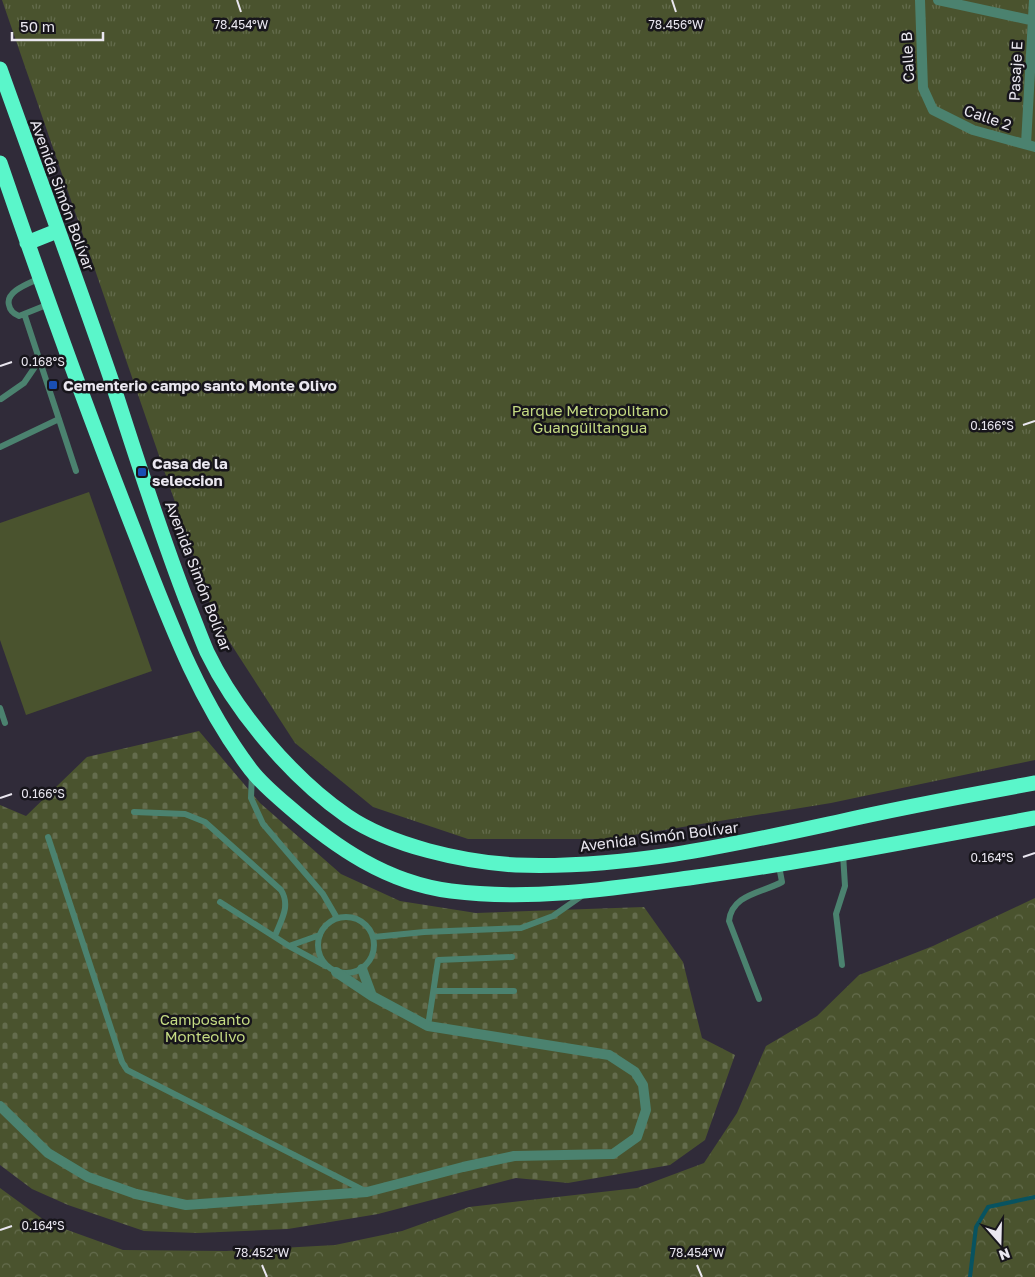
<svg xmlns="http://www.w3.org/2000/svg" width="1035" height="1277" viewBox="0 0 1035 1277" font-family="'Golos Text',sans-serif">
  <defs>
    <pattern id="grass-tufts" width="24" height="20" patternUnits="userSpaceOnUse" patternTransform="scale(1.25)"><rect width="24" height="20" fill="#4a532e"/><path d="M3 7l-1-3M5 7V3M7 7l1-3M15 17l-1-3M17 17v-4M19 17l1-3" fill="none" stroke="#646c4d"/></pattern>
    <pattern id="forest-crowns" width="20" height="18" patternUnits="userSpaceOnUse" patternTransform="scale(1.25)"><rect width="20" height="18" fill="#4a532e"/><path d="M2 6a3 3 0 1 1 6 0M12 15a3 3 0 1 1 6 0" fill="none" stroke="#646c4d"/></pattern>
    <pattern id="cemetery-stones" width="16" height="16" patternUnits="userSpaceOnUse" patternTransform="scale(1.25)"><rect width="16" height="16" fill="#4a532e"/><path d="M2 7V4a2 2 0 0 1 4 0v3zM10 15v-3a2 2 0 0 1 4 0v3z" fill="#646c4d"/></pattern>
  </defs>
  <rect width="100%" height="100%" fill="#302b39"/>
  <path fill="url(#grass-tufts)" d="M2 0H1035V760L831 803 609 839H468L373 807 295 743 216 621Z"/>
  <path fill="url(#forest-crowns)" d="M1035 898V1277H0V1188L48 1223 123 1250 226 1251 335 1245 402 1231 469 1207 637 1188 704 1163 737 1113 766 1046 817 1016 859 975 933 946Z"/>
  <path fill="url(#cemetery-stones)" d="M199 731 260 803 341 874 400 901 476 913 644 907 683 962 702 1038 735 1055 705 1140 670 1165 568 1183 516 1178 378 1214 288 1229 197 1233 144 1231 68 1205 32 1189 0 1165V805L26 816 87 757Z"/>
  <path fill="#4a532e" d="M89 492 152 671 26 715 0 640V523Z"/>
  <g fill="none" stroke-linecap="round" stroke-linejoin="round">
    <path stroke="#085360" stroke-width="4" d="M970 1277 976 1227 988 1207 1035 1197"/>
    <path stroke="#4b826f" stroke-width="6" d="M40 278C30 283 5 291 9 305 10 311 14 314 19 316L49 304
      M25 316 76 471
      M1 399 24 383 39 361
      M0 447 59 419
      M0 708 5 723
      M252 773 251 798 263 824 323 894 337 918
      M134 812 185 814 205 822 281 890C291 906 281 920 275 936
      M48 837 122 1062 127 1070 365 1191
      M220 902 289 946 326 966
      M318 945a28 28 0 1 1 56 0a28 28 0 1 1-56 0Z
      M374 937 424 932 521 928 553 916 583 895
      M289 946 320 935
      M842 965 836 914 845 886 843 854
      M434 991H514
      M759 999 729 921C732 894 762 893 782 882L779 866
      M428 1026 438 960 512 957"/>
    <path stroke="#4b826f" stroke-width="10" d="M920 0 923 88 933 110 973 130 1035 147
      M938 0 1035 21
      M1026 144 1034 0
      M362 969 372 996
      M0 1106 48 1153 88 1177 136 1194 186 1205 367 1192 463 1167 514 1156 613 1154 637 1137 646 1110 643 1085 635 1072 609 1055 428 1026 372 996 336 972"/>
    <path stroke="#5af6ca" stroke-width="15" d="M0 69C37 173 76 277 112 382 136 456 159 530 187 602 194 619 200 636 207 652 236 712 292 778 347 816 391 846 463 862 516 865 625 869 732 845 838 822 903 807 969 795 1035 783
      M0 163C42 286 86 408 133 528 166 612 196 698 251 770 261 783 275 795 288 806 335 847 387 883 451 891 531 901 610 889 689 878 805 862 920 839 1035 818
      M27 243 57 231"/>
  </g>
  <path fill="none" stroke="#eae7f0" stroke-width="2" d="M237 0 241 12M672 0 676 12M0 366 12 362M1023 425 1035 421M0 798 12 794M1023 857 1035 853M0 1230 12 1226M262 1265 267 1277M697 1265 702 1277"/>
  <g fill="#1a4fb4" stroke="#17151b" stroke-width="2">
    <rect x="48" y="380" width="10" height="10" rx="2.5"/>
    <rect x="137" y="467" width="10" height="10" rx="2.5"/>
  </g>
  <g text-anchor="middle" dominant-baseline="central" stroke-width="5" stroke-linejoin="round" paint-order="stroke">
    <g font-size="15" fill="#eae7f0" stroke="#17151b">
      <text transform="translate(907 57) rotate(-93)">Calle B</text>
      <text transform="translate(1015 71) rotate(-87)">Pasaje E</text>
      <text transform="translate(988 117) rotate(19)">Calle 2</text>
      <text transform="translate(63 195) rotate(70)">Avenida Simón Bolívar</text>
      <text transform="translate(199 576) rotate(69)">Avenida Simón Bolívar</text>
      <text transform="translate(659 836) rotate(-7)">Avenida Simón Bolívar</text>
    </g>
    <g font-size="15" font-weight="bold" fill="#eae7f0" stroke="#17151b" text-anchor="start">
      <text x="63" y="385">Cementerio campo santo Monte Olivo</text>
      <text x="152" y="463">Casa de la<tspan x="152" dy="17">seleccion</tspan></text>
    </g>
    <g font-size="15" fill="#c5db83" stroke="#17151b">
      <text x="590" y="410">Parque Metropolitano<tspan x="590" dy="17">Guangüiltangua</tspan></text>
      <text x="205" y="1019">Camposanto<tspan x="205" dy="17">Monteolivo</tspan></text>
    </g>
  </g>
  <g font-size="12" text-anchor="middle" fill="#eae7f0" stroke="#17151b" stroke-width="5" stroke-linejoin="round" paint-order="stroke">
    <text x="241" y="29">78.454°W</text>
    <text x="676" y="29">78.456°W</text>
    <text x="43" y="366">0.168°S</text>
    <text x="992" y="430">0.166°S</text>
    <text x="43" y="798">0.166°S</text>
    <text x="992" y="862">0.164°S</text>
    <text x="43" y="1230">0.164°S</text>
    <text x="262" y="1257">78.452°W</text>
    <text x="697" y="1257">78.454°W</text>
  </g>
  <g transform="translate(1000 1242) rotate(160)" stroke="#17151b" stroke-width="4" paint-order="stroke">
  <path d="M0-4L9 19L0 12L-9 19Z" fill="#eae7f0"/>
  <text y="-8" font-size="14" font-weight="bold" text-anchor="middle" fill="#eae7f0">N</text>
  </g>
  <path d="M12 32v8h91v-8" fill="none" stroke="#eae7f0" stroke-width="2.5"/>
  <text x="20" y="32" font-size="15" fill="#eae7f0" stroke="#17151b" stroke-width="4" paint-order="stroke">50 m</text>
</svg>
